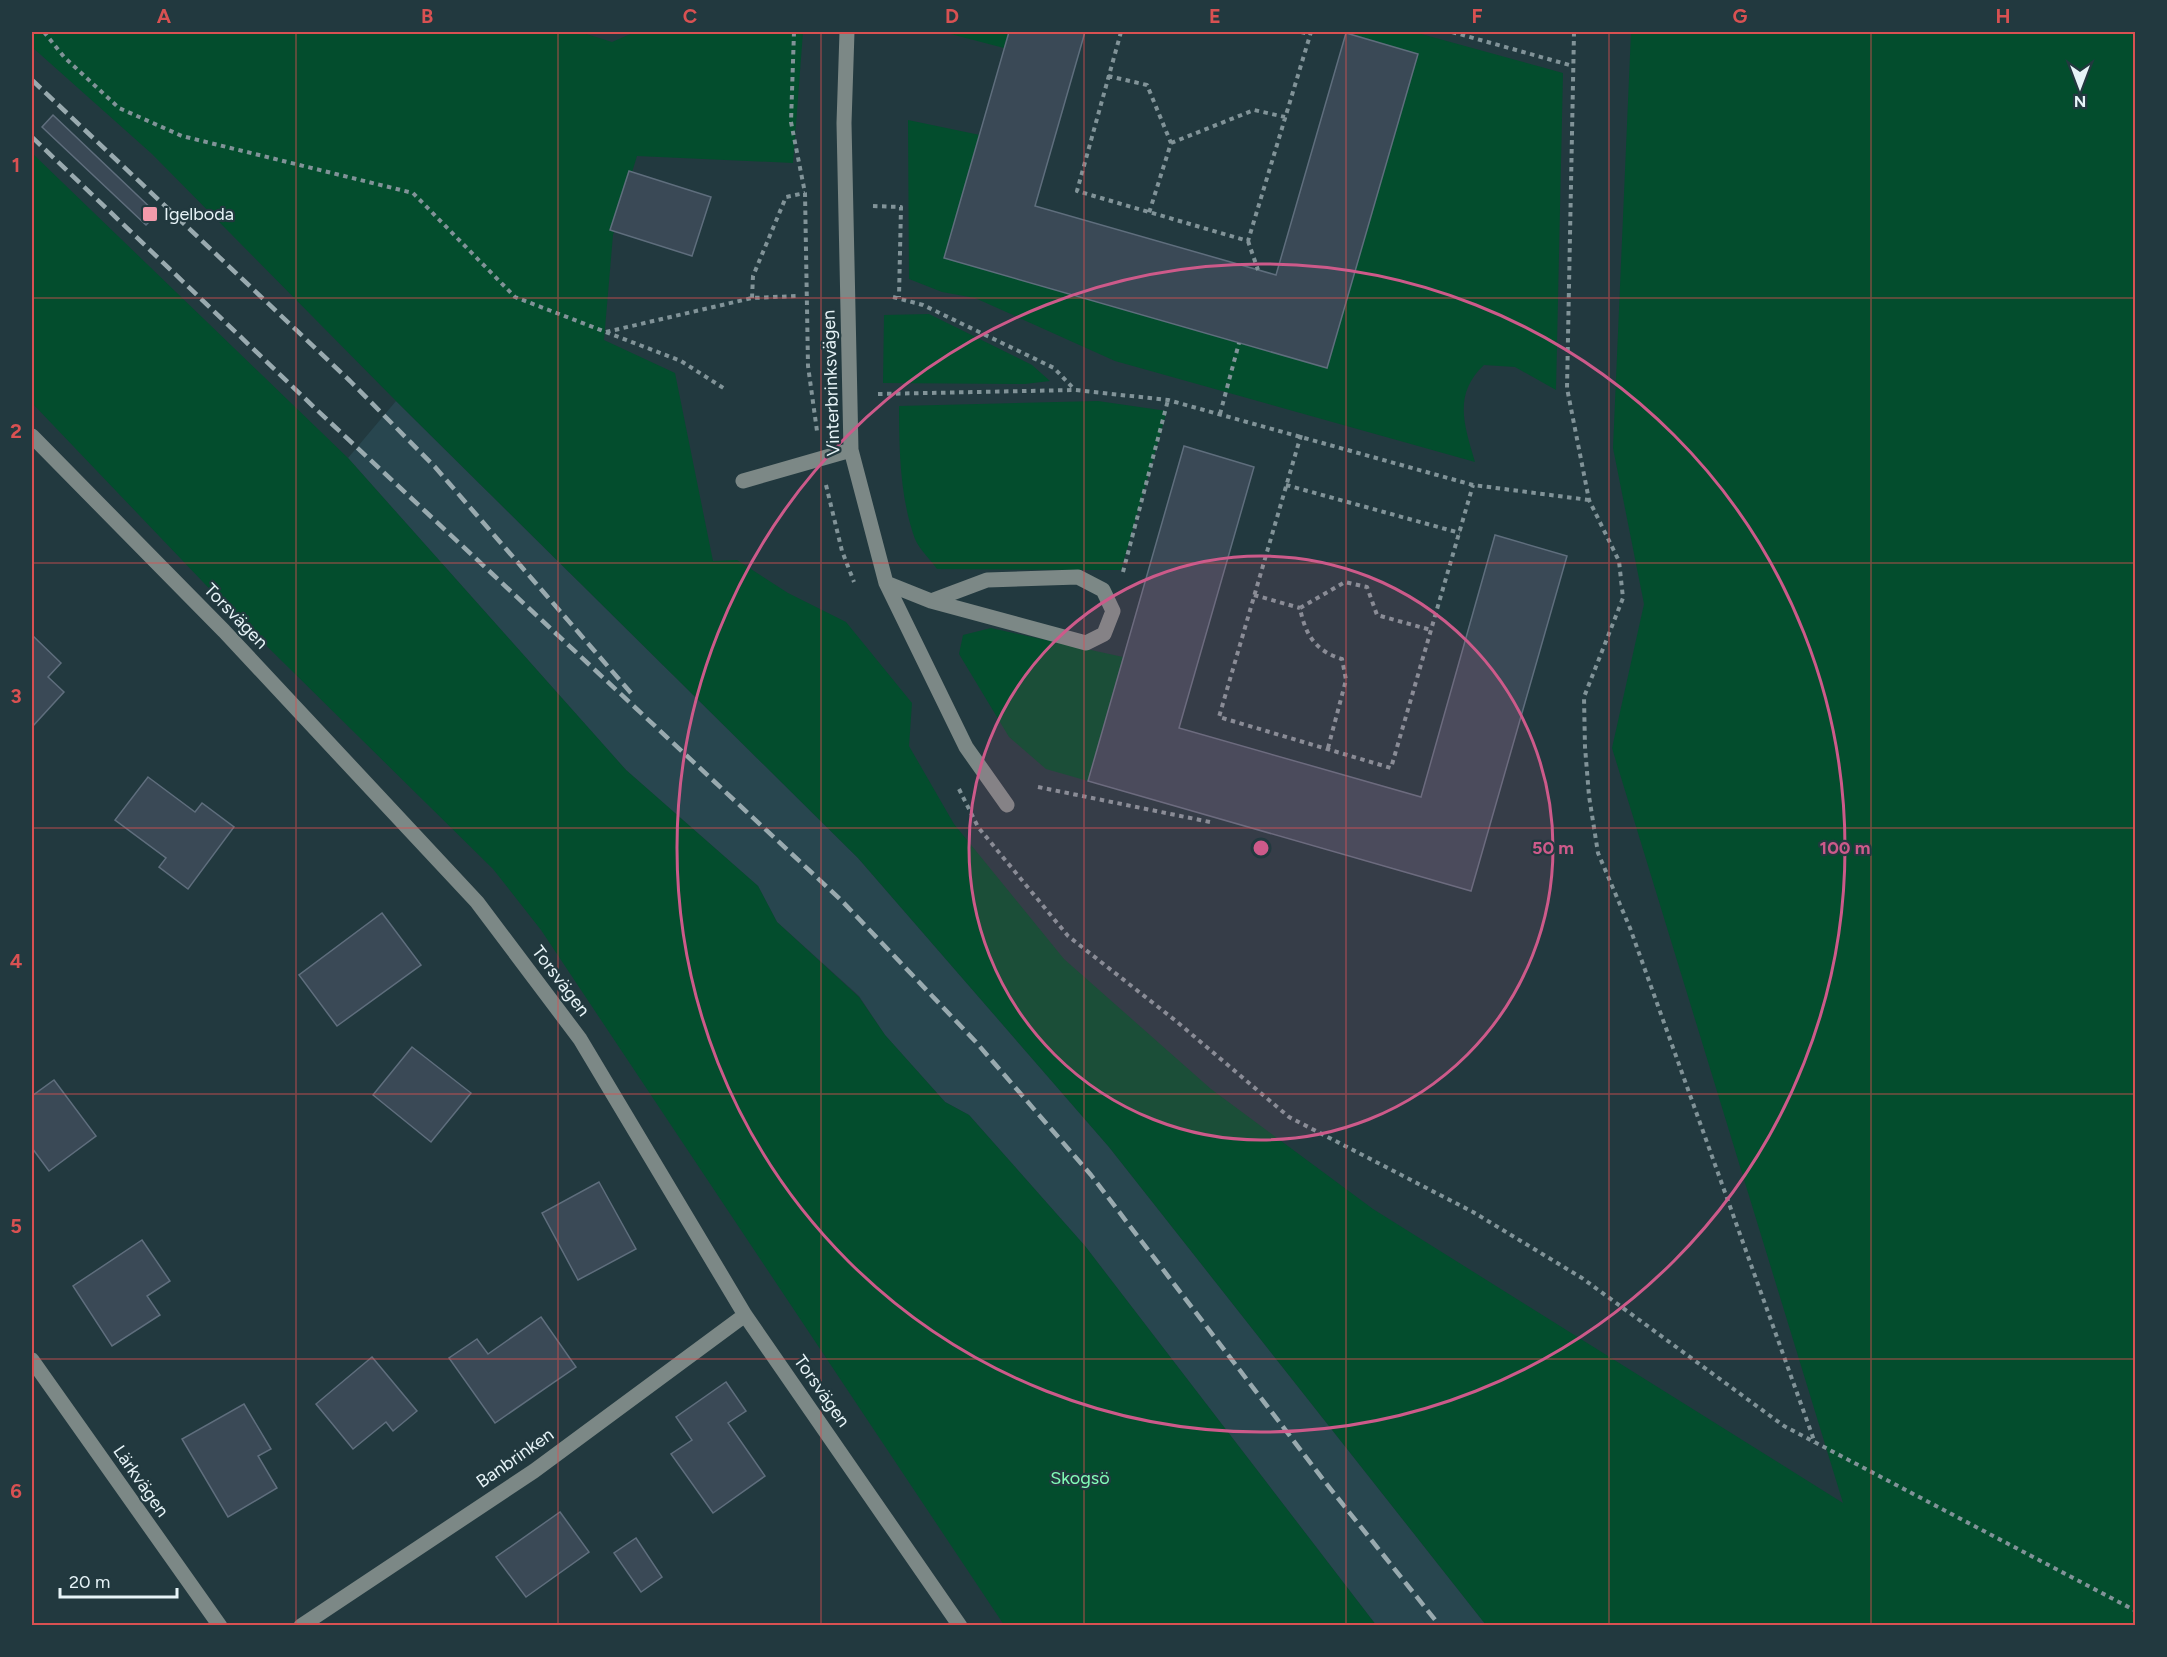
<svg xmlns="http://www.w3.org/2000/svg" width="2167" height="1657" viewBox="0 0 2167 1657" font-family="Figtree,sans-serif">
  <rect width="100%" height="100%" fill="#22393f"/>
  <path fill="#28464f" d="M396 401 858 858 1109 1147 1486 1625H1376L1085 1246 969 1115 945 1102 885 1035 859 996 777 922 758 886 626 770 348 458Z"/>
  <path fill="#034d2d" d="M32 32H580L612 42 635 32H803L793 163 637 156 613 235 604 340 675 373 713 561 737 560 788 593 846 622 912 703 909 746 954 824 1064 959 1211 1089 1373 1209 1843 1503 1612 748 1644 604 1613 448 1631 32H2135V1625H1486L1109 1147 858 858 396 401 152 154 32 47Z
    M943 32H1009L1004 48Z
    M1347 32H1414L1563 73 1556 390 1515 367 1484 365C1453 394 1464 425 1475 462L1115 361 975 298 942 292 909 279 908 120 980 135 944 258 1327 368 1417 54Z
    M33 154 348 458 626 770 758 886 777 922 859 997 885 1035 945 1102 969 1115 1085 1246 1376 1625H1004L541 930 493 869 224 604 32 403Z
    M929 314 1032 365 1050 381 1025 384 883 383 884 315Z
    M1098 401 1167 411 1121 570 937 569C931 560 919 549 915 539 900 498 899 449 899 406Z
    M991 628 1123 657 1088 781 1046 769 1009 737 959 654 963 635Z"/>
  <path fill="#3a4956" stroke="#5f6e7d" stroke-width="1.5" d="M1009 32H1085L1035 206 1276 275 1346 33 1418 54 1327 368 944 258Z
    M53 115 157 214 146 225 42 127Z
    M629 171 711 197 692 256 610 230Z
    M1184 446 1254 467 1179 728 1421 797 1495 535 1567 556 1471 891 1088 781Z
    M32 635 61 663 48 677 64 692 32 727Z
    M148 777 195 812 202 803 234 827 188 889 159 867 166 858 115 820Z
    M382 913 421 965 337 1026 299 975Z
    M412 1047 471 1093 431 1142 373 1095Z
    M54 1080 96 1136 49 1171 32 1148V1096Z
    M599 1182 636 1249 578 1280 542 1213Z
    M142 1240 170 1281 147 1296 160 1315 112 1346 73 1286Z
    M541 1317 576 1367 495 1423 449 1358 477 1339 488 1354Z
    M372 1357 417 1411 393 1431 386 1422 353 1449 316 1404Z
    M726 1382 746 1411 728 1423 765 1476 713 1513 671 1454 692 1440 676 1417Z
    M244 1404 271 1449 258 1456 277 1488 228 1517 182 1439Z
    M560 1512 589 1552 526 1597 496 1557Z
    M636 1538 662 1577 641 1592 614 1553Z"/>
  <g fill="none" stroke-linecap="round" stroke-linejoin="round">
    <path stroke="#819398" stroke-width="4" stroke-dasharray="4.5 4.5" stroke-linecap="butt" d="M44 32 64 57 119 108 182 136 413 193 515 297 681 361 725 389
      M794 32 791 122 805 193 808 366 817 431
      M1121 32 1077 191 1248 241 1311 32
      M1301 32 1310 34
      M1452 32 1573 66
      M1574 32 1567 388 1589 500 1619 561 1623 598 1584 697 1585 747 1589 796 1598 853 1630 928 1815 1443
      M1108 76 1147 85 1171 143 1149 213
      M1171 143 1254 110 1285 117
      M873 206 901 207 899 297
      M1248 241 1258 270
      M893 297 923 305 1054 368 1074 389
      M752 298 753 276 786 197 805 193
      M606 332 752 298 797 296
      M878 394 1075 390 1168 400 1473 485 1589 500
      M1220 414 1239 343
      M1301 435 1219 717 1391 768 1473 485
      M826 485 842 551 854 582
      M1286 485 1460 533
      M1123 572 1168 400
      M1254 595 1300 608
      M1328 748 1346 680 1342 659C1315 651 1305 634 1300 608L1345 582 1367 587 1377 615 1431 630
      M1038 787 1210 822
      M959 789 978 827 1068 936 1176 1021 1289 1117 1473 1212 1582 1278 1784 1426 2136 1611"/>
    <path stroke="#7c8886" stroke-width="15" d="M847 32 844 123 851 450 886 583 966 747 1007 805
      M32 436 224 631 477 902 580 1039 745 1315 960 1626
      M743 481 851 450
      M886 583 931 601 1086 643 1104 634 1113 611 1103 590 1078 577 987 580 931 601
      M32 1360 220 1626
      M301 1626 534 1471 745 1315"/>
    <path stroke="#99aaaf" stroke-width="4.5" stroke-dasharray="12 6" stroke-linecap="butt" d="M32 80 350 381 435 467 631 693
      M32 137 318 411 841 900 975 1041 1091 1175 1325 1482 1440 1626"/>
  </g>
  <path fill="none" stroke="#d95152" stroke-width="1.5" stroke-opacity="0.55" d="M296 32V1626M558 32V1626M821 32V1626M1084 32V1626M1346 32V1626M1609 32V1626M1871 32V1626M32 298H2136M32 563H2136M32 828H2136M32 1094H2136M32 1359H2136"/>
  <circle cx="1261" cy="848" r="292" fill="#cd5a8a" fill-opacity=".12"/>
  <g fill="none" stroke="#cd5a8a" stroke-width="3">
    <circle cx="1261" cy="848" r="292"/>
    <circle cx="1261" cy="848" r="584"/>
  </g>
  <rect fill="#f39aab" stroke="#22393f" stroke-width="2" x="142" y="206" width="16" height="16" rx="3"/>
  <g text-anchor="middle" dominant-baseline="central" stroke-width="4.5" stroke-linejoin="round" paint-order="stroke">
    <g font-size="18" fill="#e7f4f8" stroke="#22393f" text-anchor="start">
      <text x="164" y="214">Igelboda</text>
    </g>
    <g font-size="18" fill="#e7f4f8" stroke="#22393f">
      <text transform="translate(831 383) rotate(-92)">Vinterbrinksvägen</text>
      <text transform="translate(236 616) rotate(46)">Torsvägen</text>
      <text transform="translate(561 981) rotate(53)">Torsvägen</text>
      <text transform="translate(822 1391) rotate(55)">Torsvägen</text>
      <text transform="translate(515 1458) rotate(-35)">Banbrinken</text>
      <text transform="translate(141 1481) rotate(55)">Lärkvägen</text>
    </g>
    <g font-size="18" fill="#82fdb8" stroke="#22393f">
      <text x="1080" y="1478">Skogsö</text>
    </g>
  </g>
  <circle cx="1261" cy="848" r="9" fill="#cd5a8a" stroke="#22393f" stroke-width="3"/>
  <g font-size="18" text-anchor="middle" font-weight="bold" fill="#cd5a8a" stroke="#22393f" stroke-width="4.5" stroke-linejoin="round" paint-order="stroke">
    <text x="1553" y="854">50 m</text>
    <text x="1845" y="854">100 m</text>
  </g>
  <rect width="2167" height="1657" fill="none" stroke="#22393f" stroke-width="66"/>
  <g transform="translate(2080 87) rotate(180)" stroke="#22393f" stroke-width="4.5" paint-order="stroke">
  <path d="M0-4.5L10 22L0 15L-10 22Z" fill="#e7f4f8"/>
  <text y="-9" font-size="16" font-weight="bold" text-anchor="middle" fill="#e7f4f8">N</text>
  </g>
  <path d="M60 1588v9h117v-9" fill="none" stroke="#e7f4f8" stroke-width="3"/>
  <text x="69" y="1588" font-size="18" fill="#e7f4f8" stroke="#22393f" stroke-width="4.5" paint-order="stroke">20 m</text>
  <rect x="33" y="33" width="2101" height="1591" fill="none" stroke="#d95152" stroke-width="2"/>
  <g font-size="20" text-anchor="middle" font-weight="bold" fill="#d95152">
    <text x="164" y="23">A</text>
    <text x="427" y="23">B</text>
    <text x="690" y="23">C</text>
    <text x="952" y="23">D</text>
    <text x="1215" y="23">E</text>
    <text x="1477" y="23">F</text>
    <text x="1740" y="23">G</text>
    <text x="2003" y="23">H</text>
    <text x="16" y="172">1</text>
    <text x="16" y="438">2</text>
    <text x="16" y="703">3</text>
    <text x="16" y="968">4</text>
    <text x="16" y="1233">5</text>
    <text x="16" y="1498">6</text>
  </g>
</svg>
